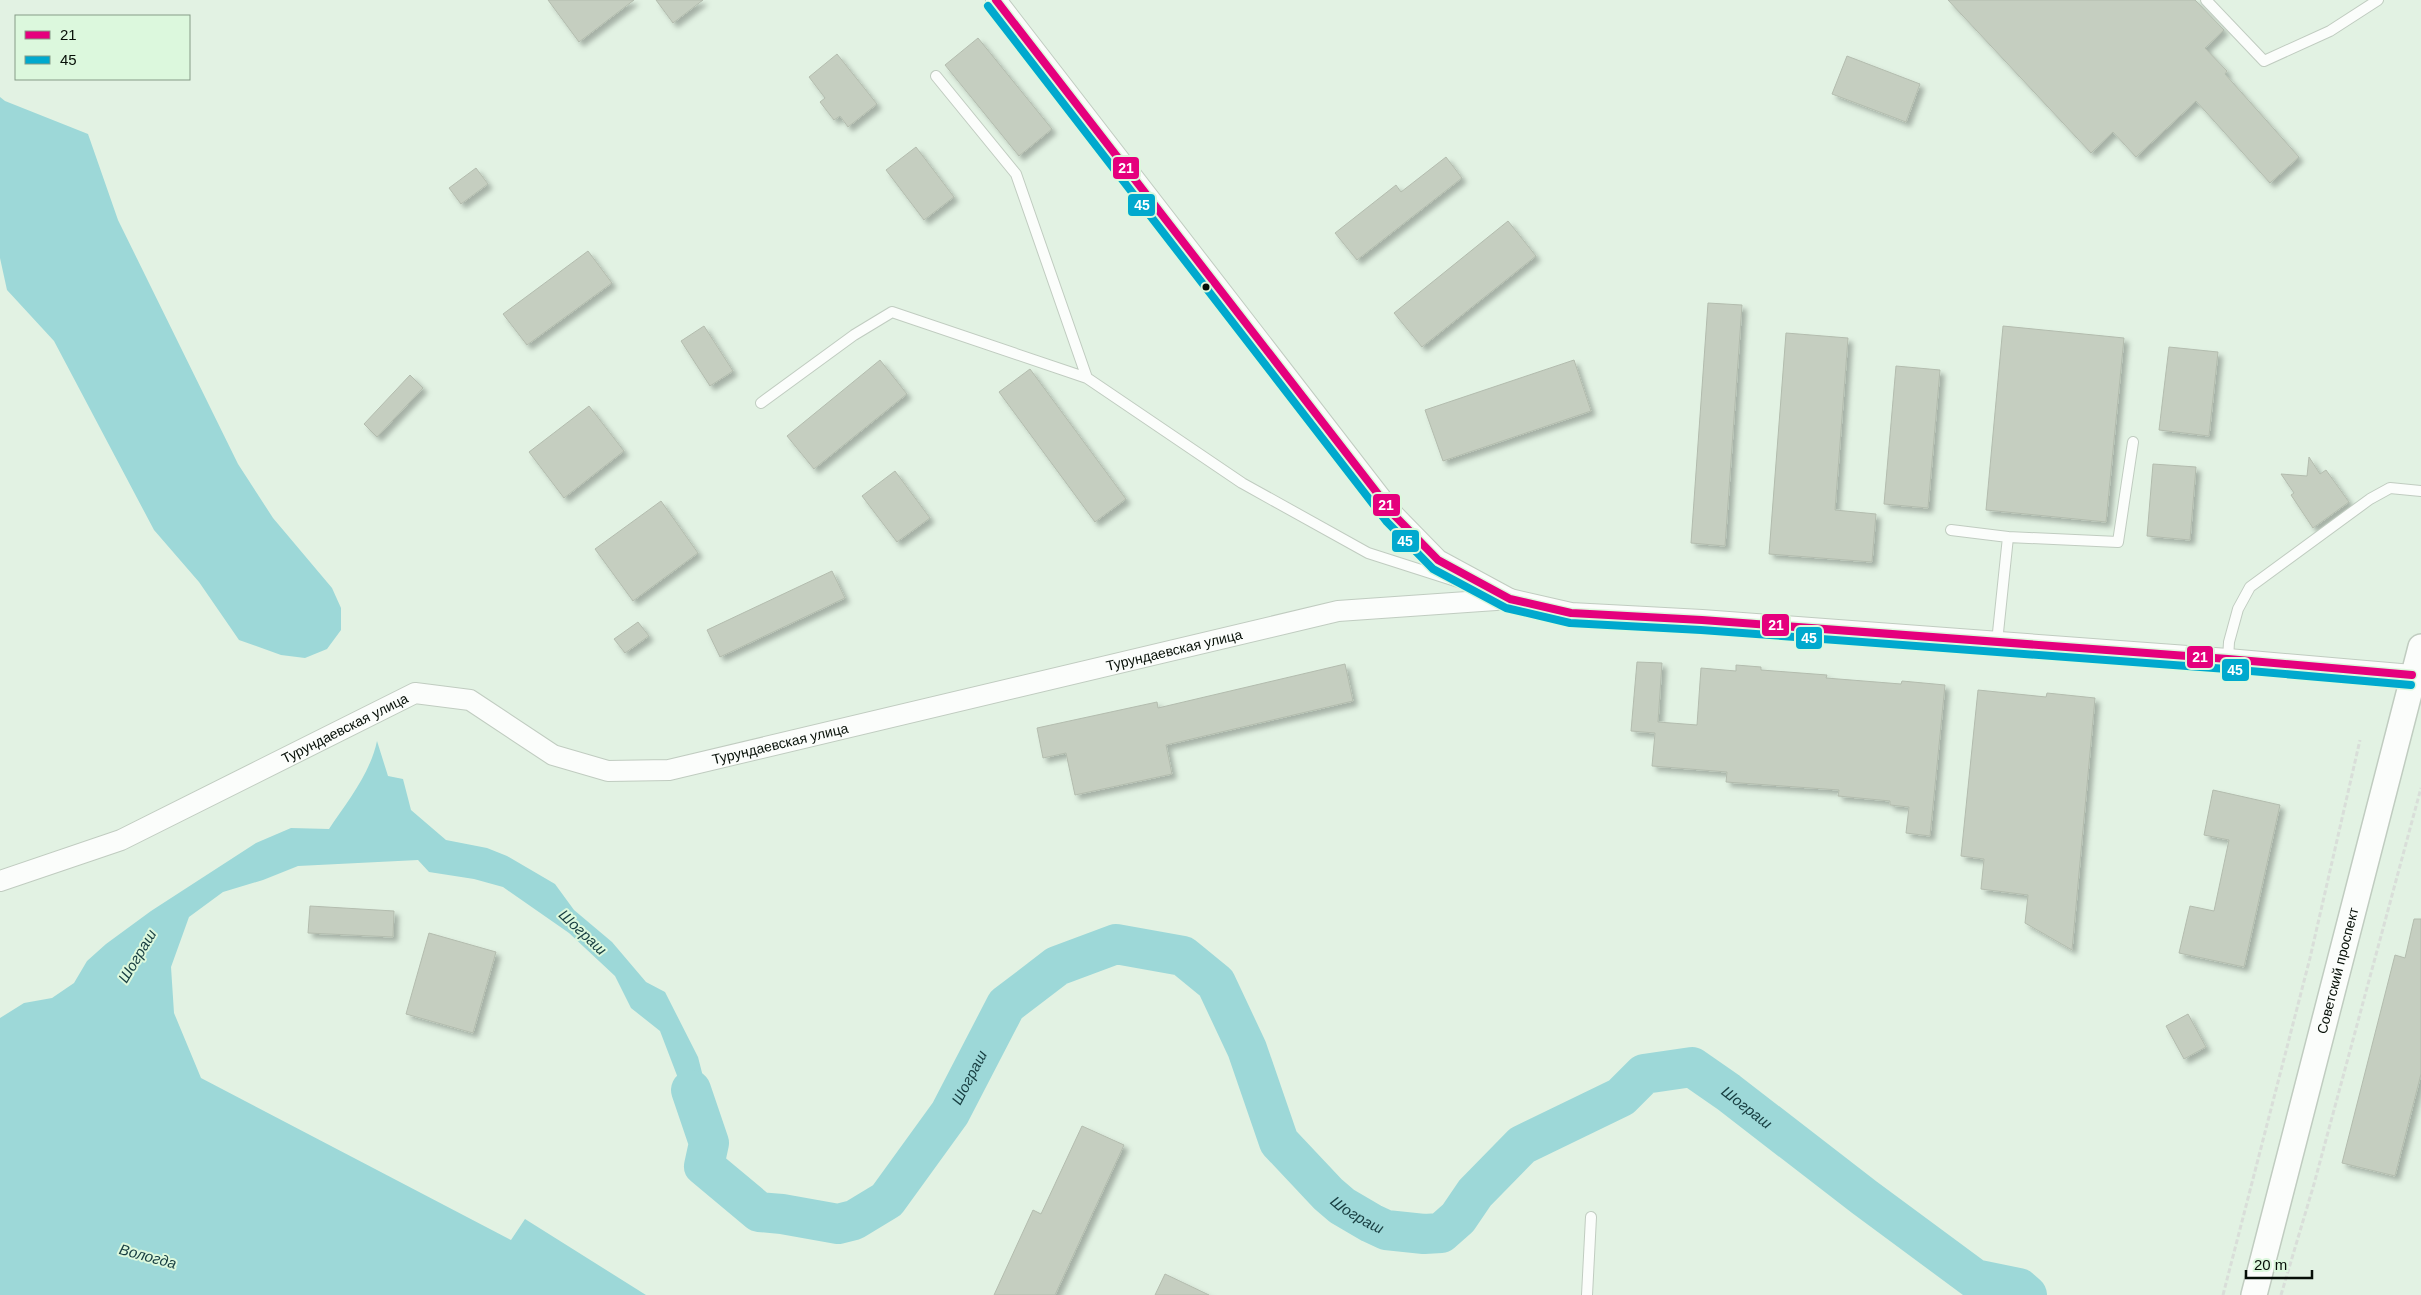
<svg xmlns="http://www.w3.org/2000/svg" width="2421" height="1295" viewBox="0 0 2421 1295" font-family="Helvetica,sans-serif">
  <defs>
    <filter id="shadow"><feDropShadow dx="4.5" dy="4.5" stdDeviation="2.5" flood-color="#0004"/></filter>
  </defs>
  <rect width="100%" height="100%" fill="#e2f2e3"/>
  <path fill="#9dd8d8" d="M0 97 5 101 88 134 118 220 238 464 273 518 332 588 341 608V630L327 649 305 658 281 655 239 640 199 582 154 530 54 341 7 290 0 258Z
    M377 741 388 776 403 779 411 810 446 840 487 848 507 856 555 884 574 910 612 942 646 982 665 992 698 1057 711 1108 709 1143 694 1120 660 1031 631 1008 615 976 569 933 503 887 474 879 429 872 418 860 298 866 263 880 223 892 189 917 171 967 174 1013 201 1078 511 1240 525 1219 646 1295H0V1018L24 1003 52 998 74 983 87 961 106 944 151 911 256 843 291 828 329 829C347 802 370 774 377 741Z"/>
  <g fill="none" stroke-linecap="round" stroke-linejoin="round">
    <path stroke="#9dd8d8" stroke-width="40" id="s1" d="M691 1090 709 1143 704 1166 759 1212 782 1214 838 1224 854 1220 887 1200 950 1113 1006 1005 1057 966 1116 944 1183 956 1216 983 1247 1049 1279 1142 1328 1194 1342 1206 1371 1223 1386 1230 1424 1234 1441 1233 1458 1218 1475 1193 1522 1145 1621 1097 1644 1074 1692 1067 1728 1092 1864 1197 1975 1279 2019 1288 2027 1295"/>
  </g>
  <path fill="#c5cec0" stroke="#b3bcae" filter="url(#shadow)" d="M548 0H634L579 42Z
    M656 0H703L673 23Z
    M1948 0H2195L2224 30 2205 48 2227 71 2225 74 2299 157 2270 183 2196 101 2136 157 2113 132 2091 153Z
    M978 38 1052 129 1019 156 945 65Z
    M837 54 877 104 848 127 840 116 834 120 820 102 825 98 809 77Z
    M1847 56 1920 84 1906 122 1832 94Z
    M916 147 954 197 924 220 886 170Z
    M1446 157 1462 178 1357 260 1335 233 1396 185 1401 192Z
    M476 168 488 184 461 204 449 188Z
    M1508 221 1536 256 1422 347 1394 313Z
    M588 251 612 283 527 345 503 314Z
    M1708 303 1742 305 1725 546 1691 543Z
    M704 326 733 371 710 386 681 341Z
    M2003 326 2124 338 2106 522 1986 510Z
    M1786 333 1848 338 1835 510 1876 514 1872 562 1769 554Z
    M2169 347 2218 352 2209 436 2159 430Z
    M880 360 907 394 814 469 787 436Z
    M1574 360 1591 411 1443 461 1425 410Z
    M1896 366 1940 370 1928 508 1884 504Z
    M1030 369 1126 499 1095 522 999 392Z
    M410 375 423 388 377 437 364 424Z
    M589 406 624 451 564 498 529 452Z
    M2309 457 2320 474 2326 470 2349 502 2313 528 2291 495 2294 493 2281 474 2307 476Z
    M2153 464 2196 467 2190 540 2147 536Z
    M895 471 930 518 897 542 862 496Z
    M661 501 698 553 633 601 595 549Z
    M832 571 845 598 720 657 707 630Z
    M638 622 649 636 625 653 614 639Z
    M1637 662 1662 663 1658 722 1697 725 1701 668 1736 671V665L1761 667V670L1827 675 1826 678 1901 684 1902 681 1945 685 1930 836 1906 833 1909 807 1890 805V801L1838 796 1839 790 1726 782 1727 772 1652 766 1655 733 1631 731Z
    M1345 664 1353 701 1166 745 1172 774 1075 795 1066 753 1043 758 1037 728 1157 702 1158 708Z
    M1978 690 2046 697 2047 693 2095 698 2072 950 2025 923 2028 895 1981 889 1984 859 1961 856Z
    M2213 790 2280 805 2244 967 2179 953 2190 906 2214 911 2229 840 2204 835Z
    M310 906 394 911 393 937 308 933Z
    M2414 919H2421V1074L2395 1176 2342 1163 2395 955 2405 958Z
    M429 933 496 952 473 1033 406 1014Z
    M2188 1014 2206 1047 2184 1059 2166 1026Z
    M1082 1126 1124 1145 1055 1295H994L1033 1210 1041 1214Z
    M1165 1274 1209 1295H1155Z"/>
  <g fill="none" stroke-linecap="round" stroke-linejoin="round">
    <defs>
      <path id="service" d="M2206 0 2264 61 2330 31 2378 0
        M936 76 1016 174 1087 378
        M761 403 854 335 892 312 1087 378 1242 483 1368 553 1471 586
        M1951 530 2008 537
        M1997 642 2008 537 2118 542 2133 442
        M2228 659 2229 642 2238 609 2250 587 2370 499 2390 488 2421 491
        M1587 1295 1591 1217"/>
      <g id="minor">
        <path d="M996 0 1395 516 1438 560 1510 599"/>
        <path id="s2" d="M0 881 121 840 415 693 470 700 553 755 608 771 669 770 1338 611 1510 599 1571 613 1702 620 2228 659 2412 675"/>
      </g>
      <g id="tertiary">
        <path id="s3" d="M2254 1295 2421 647"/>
      </g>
    </defs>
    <use href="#service" stroke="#c0ccc0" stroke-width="12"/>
    <use href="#minor" stroke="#c0ccc0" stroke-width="22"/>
    <use href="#tertiary" stroke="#c0ccc0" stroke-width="28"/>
    <path stroke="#d9ded9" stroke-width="3" stroke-dasharray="5 2.5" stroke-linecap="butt" d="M2223 1295 2310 958 2360 740
      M2281 1295 2314 1184 2421 788"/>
    <use href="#service" stroke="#fbfdfb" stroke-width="10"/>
    <use href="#minor" stroke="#fbfdfb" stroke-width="20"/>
    <use href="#tertiary" stroke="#fbfdfb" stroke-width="25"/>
    <defs>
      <path id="bus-1" d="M996 0 1395 516 1438 560 1510 599 1571 613 1702 620 2228 659 2412 675"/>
      <path id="bus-2" d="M988 6 1387 522 1433 569 1506 608 1570 623 1701 630 2227 669 2411 685"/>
    </defs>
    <use href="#bus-1" stroke="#dcf8dd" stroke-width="11"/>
    <use href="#bus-2" stroke="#dcf8dd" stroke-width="11"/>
    <use href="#bus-1" stroke="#e5007d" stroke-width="8"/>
    <use href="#bus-2" stroke="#00a9ce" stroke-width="8"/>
  </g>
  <circle fill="#060f07" stroke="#dcf8dd" stroke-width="2" cx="1206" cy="287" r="4.5"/>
  <g text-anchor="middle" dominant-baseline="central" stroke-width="4" stroke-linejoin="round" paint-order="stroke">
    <g font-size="14" fill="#060f07" stroke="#dcf8dd">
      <text stroke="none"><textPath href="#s2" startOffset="1249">Турундаевская улица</textPath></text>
      <text stroke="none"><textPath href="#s2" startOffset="378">Турундаевская улица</textPath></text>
      <text stroke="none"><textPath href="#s2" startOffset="844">Турундаевская улица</textPath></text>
      <text stroke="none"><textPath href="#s3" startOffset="335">Советский проспект</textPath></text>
    </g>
    <g font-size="15" font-style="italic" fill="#173d40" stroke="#dcf8dd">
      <text transform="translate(583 932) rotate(43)">Шограш</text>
      <text transform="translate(137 956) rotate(-59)">Шограш</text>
      <text stroke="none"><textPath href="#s1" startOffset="434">Шограш</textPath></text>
      <text stroke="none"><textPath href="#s1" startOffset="1499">Шограш</textPath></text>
      <text stroke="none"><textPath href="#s1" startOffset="1032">Шограш</textPath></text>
      <text transform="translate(148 1256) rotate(15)">Вологда</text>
    </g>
  </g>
  <g stroke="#dcf8dd" stroke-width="2">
    <rect x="1112" y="156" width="28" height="24" rx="5" fill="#e5007d"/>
    <rect x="1127" y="193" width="29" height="24" rx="5" fill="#00a9ce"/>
    <rect x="1372" y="493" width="29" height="24" rx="5" fill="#e5007d"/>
    <rect x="1391" y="529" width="29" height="24" rx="5" fill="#00a9ce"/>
    <rect x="1761" y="613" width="29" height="24" rx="5" fill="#e5007d"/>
    <rect x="1795" y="626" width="28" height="24" rx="5" fill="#00a9ce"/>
    <rect x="2186" y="645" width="28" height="24" rx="5" fill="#e5007d"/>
    <rect x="2221" y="658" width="29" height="24" rx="5" fill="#00a9ce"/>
  </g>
  <g font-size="14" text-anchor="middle" font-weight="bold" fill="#fff">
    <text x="1126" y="173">21</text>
    <text x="1142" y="210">45</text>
    <text x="1386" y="510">21</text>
    <text x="1405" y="546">45</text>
    <text x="1776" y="630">21</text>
    <text x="1809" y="643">45</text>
    <text x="2200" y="662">21</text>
    <text x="2235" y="675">45</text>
  </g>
  <rect x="15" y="15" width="175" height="65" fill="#dcf8dd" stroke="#869b87"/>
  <rect x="25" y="31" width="25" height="8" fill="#e5007d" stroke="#869b87"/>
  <text x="60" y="40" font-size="15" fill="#060f07">21</text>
  <rect x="25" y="56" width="25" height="8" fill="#00a9ce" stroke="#869b87"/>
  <text x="60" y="65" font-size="15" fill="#060f07">45</text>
  <path d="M2246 1270v8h66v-8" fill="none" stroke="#060f07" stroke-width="2.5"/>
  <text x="2254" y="1270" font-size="15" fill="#060f07" stroke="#dcf8dd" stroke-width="4" paint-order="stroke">20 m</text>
</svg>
